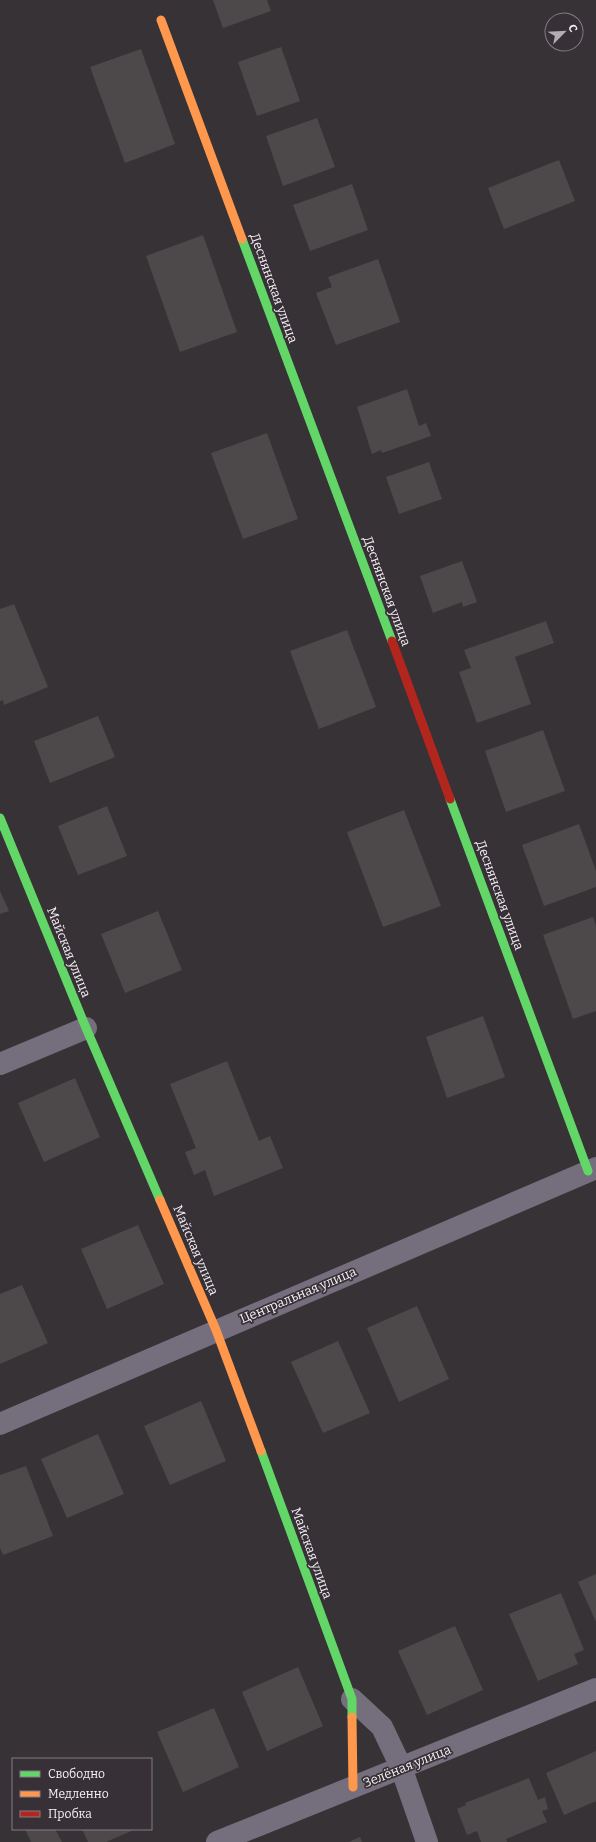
<svg xmlns="http://www.w3.org/2000/svg" width="596" height="1842" viewBox="0 0 596 1842" font-family="Bitter,serif">
  <rect width="100%" height="100%" fill="#363236"/>
  <path fill="#4d494b" d="M213 0H267L271 11 223 28Z
    M281 47 300 101 257 116 238 62Z
    M141 49 175 144 125 163 90 67Z
    M317 118 335 167 283 186 266 136Z
    M559 160 575 201 504 229 488 188Z
    M352 184 368 230 310 251 293 205Z
    M203 235 237 332 180 352 146 256Z
    M378 259 400 322 336 345 316 293 332 287 328 277Z
    M407 389 419 426 426 423 431 436 382 453 381 450 372 454 357 407Z
    M267 433 298 519 243 539 211 453Z
    M429 462 442 499 399 514 386 477Z
    M462 561 477 602 463 607 462 602 433 613 420 576Z
    M14 604 48 687 4 705 3 700 0 701V609Z
    M546 621 554 643 515 657 531 704 477 723 459 672 471 668 464 650Z
    M347 630 376 707 319 729 290 651Z
    M98 716 115 757 50 783 34 741Z
    M543 730 565 791 506 812 485 751Z
    M107 806 127 856 78 875 58 826Z
    M404 810 441 906 383 927 347 832Z
    M579 824 596 871V887L544 906 522 845Z
    M0 891 9 911 0 914Z
    M158 911 182 970 125 993 101 934Z
    M593 917 596 926V1011L573 1019 543 935Z
    M483 1016 505 1077 447 1098 426 1037Z
    M227 1061 259 1141 270 1136 283 1168 214 1196 205 1170 194 1175 185 1152 196 1148 170 1084Z
    M75 1078 100 1137 44 1162 18 1103Z
    M138 1225 164 1284 107 1309 81 1249Z
    M22 1285 48 1343 0 1364V1294Z
    M417 1306 449 1379 399 1402 367 1328Z
    M338 1341 370 1413 323 1433 291 1362Z
    M201 1401 226 1461 170 1485 144 1426Z
    M98 1434 124 1494 67 1518 41 1459Z
    M26 1466 53 1536 3 1555 0 1548V1475Z
    M596 1574V1622L578 1582Z
    M561 1593 584 1650 574 1654 578 1664 538 1681 509 1614Z
    M455 1626 483 1690 427 1715 398 1651Z
    M298 1667 323 1726 267 1751 242 1692Z
    M214 1708 239 1767 183 1792 157 1732Z
    M596 1751V1801L564 1815 546 1773Z
    M529 1778 538 1800 545 1797 548 1809 542 1811 547 1822 506 1839 507 1842H481L477 1831 467 1835 457 1809 466 1805 465 1803Z
    M25 1829H55L62 1842H31Z
    M82 1829H136L106 1842H88Z
    M360 1837 362 1842H349Z"/>
  <g fill="none" stroke-linecap="round" stroke-linejoin="round">
    <path stroke="#746e7d" stroke-width="22" d="M0 1064 86 1028
      M0 1424 596 1168
      M352 1699 382 1727 401 1767 427 1842
      M217 1842 596 1689"/>
    <path stroke="#63d668" stroke-width="9" d="M242 239 392 641
      M450 799 588 1171
      M0 818 86 1028 160 1200
      M261 1451 352 1699V1717"/>
    <path stroke="#ff974d" stroke-width="9" d="M161 20 242 239
      M160 1200 216 1330 261 1451
      M352 1717 353 1787"/>
    <path stroke="#b3261e" stroke-width="9" d="M392 641 450 799"/>
  </g>
  <g text-anchor="middle" dominant-baseline="central" stroke-width="3.5" stroke-linejoin="round" paint-order="stroke">
    <g font-size="13" fill="#f7f1f6" stroke="#383037">
      <text transform="translate(274 288) rotate(70)">Деснянская улица</text>
      <text transform="translate(387 591) rotate(70)">Деснянская улица</text>
      <text transform="translate(500 895) rotate(70)">Деснянская улица</text>
      <text transform="translate(69 952) rotate(68)">Майская улица</text>
      <text transform="translate(196 1250) rotate(67)">Майская улица</text>
      <text transform="translate(298 1295) rotate(-23)">Центральная улица</text>
      <text transform="translate(312 1553) rotate(70)">Майская улица</text>
      <text transform="translate(407 1766) rotate(-22)">Зелёная улица</text>
    </g>
  </g>
  <rect x="12" y="1758" width="140" height="72" fill="#383037" stroke="#847d83"/>
  <rect x="20" y="1771" width="20" height="6" fill="#63d668" stroke="#847d83"/>
  <text x="48" y="1778" font-size="12" fill="#f7f1f6">Свободно</text>
  <rect x="20" y="1791" width="20" height="6" fill="#ff974d" stroke="#847d83"/>
  <text x="48" y="1798" font-size="12" fill="#f7f1f6">Медленно</text>
  <rect x="20" y="1811" width="20" height="6" fill="#b3261e" stroke="#847d83"/>
  <text x="48" y="1818" font-size="12" fill="#f7f1f6">Пробка</text>
  <g transform="translate(564 32) rotate(66)"><circle r="19" fill="#383037" stroke="#847d83"/>
  <path d="M0-3L7 15L0 10L-7 15Z" fill="#b3aeb3"/>
  <text y="-6" font-size="11" font-weight="bold" text-anchor="middle" fill="#f7f1f6">С</text>
  </g>
</svg>
